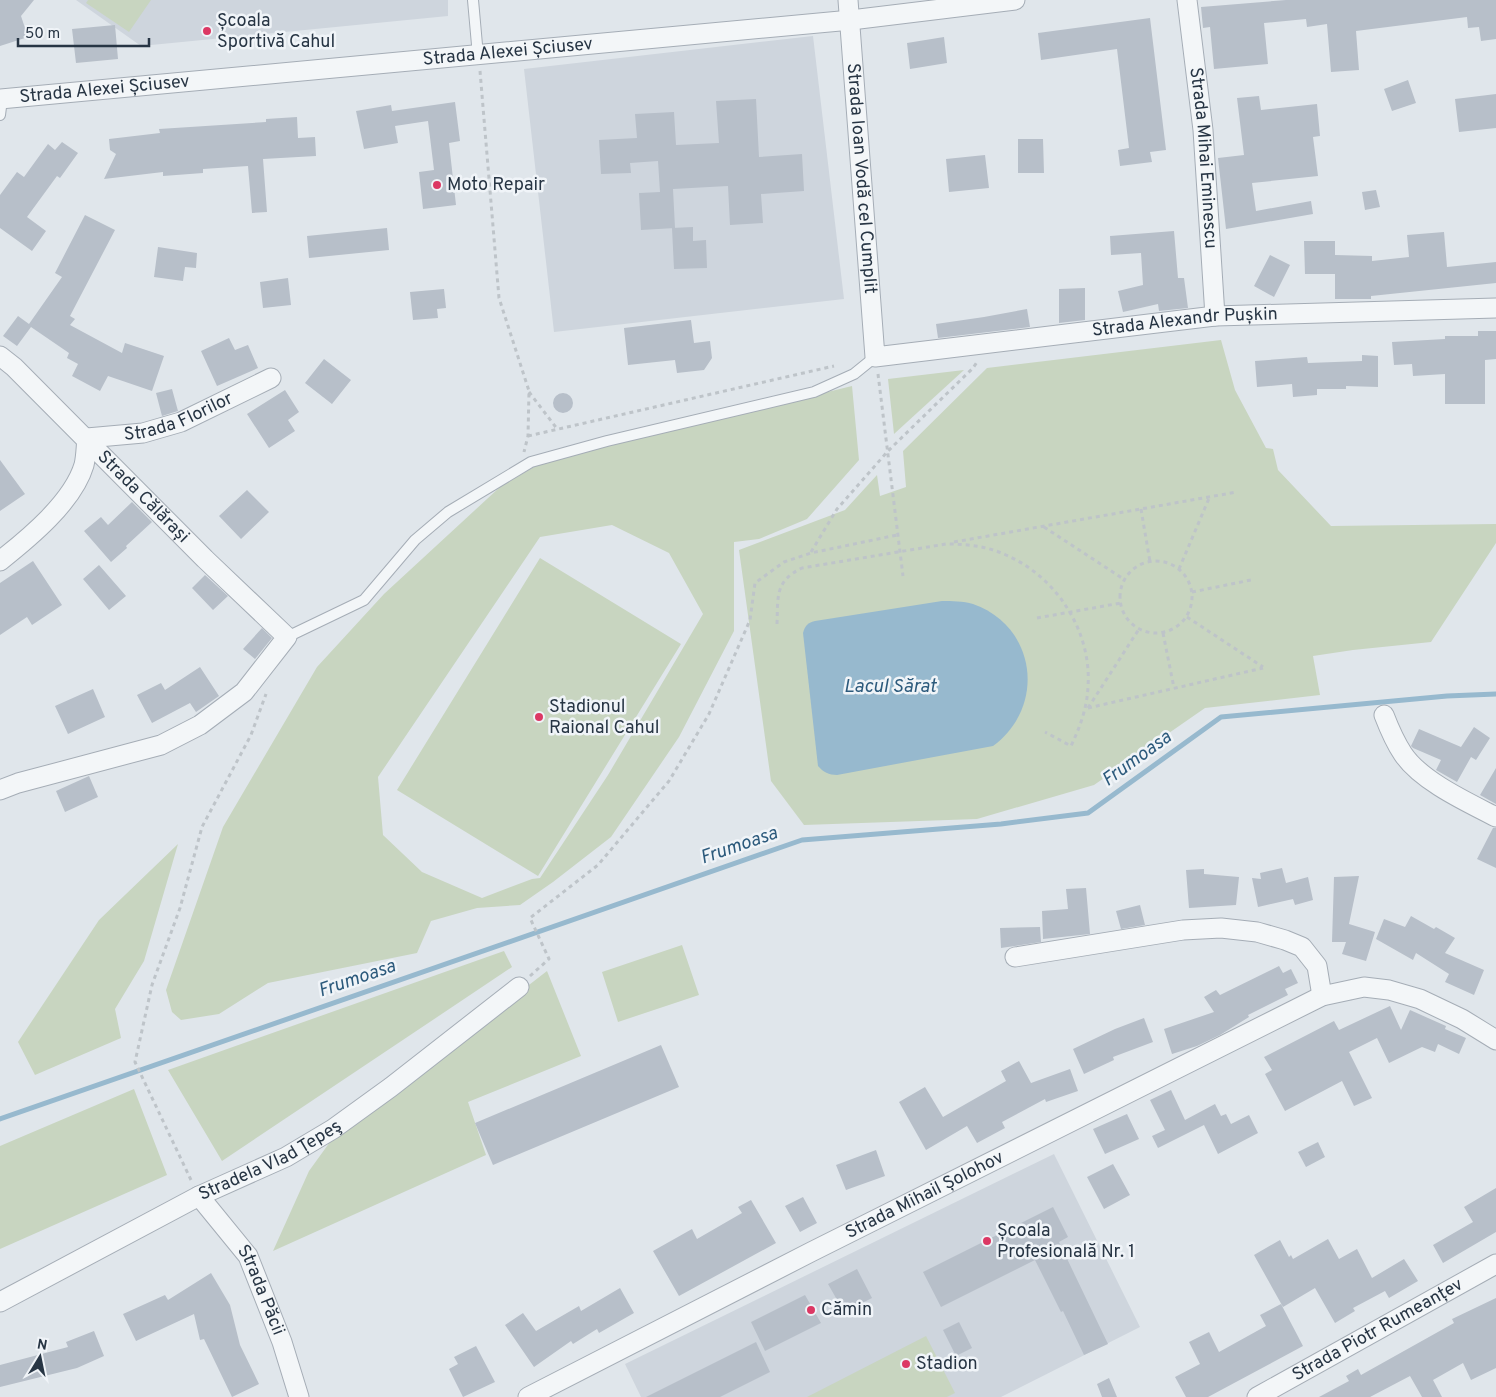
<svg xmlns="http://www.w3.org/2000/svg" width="1496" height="1397" viewBox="0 0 1496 1397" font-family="Overpass,sans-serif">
  <rect width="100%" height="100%" fill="#e0e6eb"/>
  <path fill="#ced5dd" d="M76 0H448V16L141 46Z
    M813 36 844 299 554 332 524 69Z
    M1054 1154 1140 1327 1001 1397H641L625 1364Z"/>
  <path fill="#c8d5c0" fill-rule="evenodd" d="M88 0H151L129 32 86 3Z
    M1221 340 1235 390 1266 448 1273 449 1278 470 1331 526 1496 524V543L1431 642 1353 650 1313 656 1320 695 1205 708 1094 785 977 819 804 825 771 781 739 550 845 510 877 475 880 496 906 487 903 451 987 368Z
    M964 370 894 434 888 379Z
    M852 386 859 460 807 519 759 539 734 542V631L679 737 611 837 553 882 520 905 477 908 431 921 417 953 268 983 219 1014 181 1020 172 1012 166 990 223 827 317 667 384 594 500 487 556 454 684 427ZM612 525 669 553 703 614 608 775 540 878 532 879 482 898 422 872 383 835 378 777 540 537Z
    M540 558 681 644 538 876 397 790Z
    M178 844 144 961 115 1009 121 1038 35 1075 18 1042 99 920Z
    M682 945 699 995 618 1022 602 972Z
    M504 951 512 967 222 1161 168 1070Z
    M547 971 581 1056 468 1102 486 1155 273 1251 309 1171 335 1135Z
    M134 1089 167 1175 0 1249V1146Z
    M926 1336 955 1393 947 1397H807Z"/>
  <path fill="#97b9ce" d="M942 601C952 601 963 601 973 604 1036 626 1047 706 993 746L837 775C829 775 823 772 818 766L803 633C805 626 807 623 815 621Z"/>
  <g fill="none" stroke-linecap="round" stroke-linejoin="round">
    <path stroke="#97b9ce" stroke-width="5" d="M0 1119 802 840 1001 824 1088 813 1221 717 1447 696 1496 694"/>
  </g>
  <path fill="#b7bfc9" d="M0 0H34L21 16 28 37 0 46Z
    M1286 0H1496V39L1481 41 1479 27 1468 28 1467 17 1356 31 1359 70 1331 72 1327 24 1307 27 1306 19 1264 23 1268 64 1214 69 1210 27 1203 28 1201 7Z
    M1150 18 1166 150 1150 152 1152 162 1120 166 1118 150 1129 148 1117 49 1041 60 1038 33Z
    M115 25 118 59 76 63 72 29Z
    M944 37 947 63 910 69 907 43Z
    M1408 80 1416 103 1392 111 1384 89Z
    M1496 94V128L1459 132 1455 99Z
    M1259 96 1261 110 1317 104 1320 136 1313 137 1318 176 1252 183 1256 211 1311 201 1313 214 1226 229 1218 158 1244 155 1237 98Z
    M756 99 759 157 802 154 804 191 761 194 763 223 730 225 728 186 673 189 675 228 641 230 639 193 660 192 658 161 630 163 631 173 601 174 599 140 637 138 635 114 674 112 676 145 719 143 716 101Z
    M455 102 460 141 449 143 456 205 423 209 419 172 434 170 428 121 395 126 398 143 364 149 356 111 391 105 392 111Z
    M297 117 298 138 315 137 316 156 263 159 267 212 252 213 248 166 203 169V173L163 176V172L104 179 116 154 110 150 109 139 160 133 159 129 266 122V119Z
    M1018 139H1043L1044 173H1018Z
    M62 142 78 153 60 178 57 176 27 217 46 231 32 251 0 228V195L17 172 24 177 48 144 55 150Z
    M985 155 989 188 949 192 946 159Z
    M1376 190 1380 207 1365 210 1362 192Z
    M85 215 115 230 70 316 75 319 70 325 122 353 125 343 164 356 152 391 108 376 100 391 72 376 78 364 67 358 69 353 31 327 17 346 3 336 18 316 29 324 62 277 55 273Z
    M693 227V241L706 240 707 268 674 269 672 228Z
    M387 228 389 250 309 258 307 236Z
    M1174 231 1178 278H1184L1188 308 1159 311 1158 304 1123 312 1118 291 1143 285 1141 253 1111 255 1110 236Z
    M1444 232 1447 267 1496 262V283L1371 296V299H1335V274H1305L1304 241H1335V255L1372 256V261L1409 257 1407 235Z
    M158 247 197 253 196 268 185 267 183 281 154 277Z
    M1270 255 1290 265 1274 297 1254 286Z
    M288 278 291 305 263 308 260 282Z
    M1085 288V320L1059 323V289Z
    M444 289 446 308 437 309 438 318 413 320 410 292Z
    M1027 309 1030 327 938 338 936 324 984 317Z
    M691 320 694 343 710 341 712 358 704 370 677 373 675 360 628 365 624 328Z
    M1478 331H1496V359L1485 360V404H1445V374L1413 376 1412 364 1394 365 1392 342 1445 339V336H1478Z
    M229 338 235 350 248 345 258 368 217 386 201 351Z
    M1362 355 1378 356V387L1346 386V389H1317V395L1293 397 1292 384 1257 387 1255 361 1307 357 1308 363 1362 361Z
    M324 359 351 380 332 404 305 383Z
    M172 389 178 411 162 416 156 393Z
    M285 390 299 412 288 420 295 431 269 448 247 414Z
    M553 403a10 10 0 1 1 20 0a10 10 0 1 1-20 0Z
    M0 460 25 494 0 511Z
    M247 490 269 512 241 539 219 516Z
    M132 502 152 522 126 546 127 548 111 562 84 531 101 517 108 525Z
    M33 561 62 605 32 625 27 617 0 635V583Z
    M99 565 126 596 109 610 83 579Z
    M205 575 228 596 213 610 192 588Z
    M262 628 272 638 255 659 243 649Z
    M200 667 219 696 196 712 190 703 152 723 137 695 161 683 165 690Z
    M93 689 105 717 68 734 55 706Z
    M1474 727 1490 738 1476 760 1471 757 1457 782 1436 770 1441 760 1413 748 1411 746 1419 729 1461 747Z
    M1496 768V804L1480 795Z
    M89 776 98 797 65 812 56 791Z
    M1493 828H1496V868L1477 859Z
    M1282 868 1286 883 1308 877 1313 900 1295 905 1293 899 1258 907 1252 878 1261 879 1260 873Z
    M1204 869V874L1239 877 1236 905 1189 908 1186 870Z
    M1359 876 1349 924 1375 932 1366 961 1342 954 1346 942H1332L1334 877Z
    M1086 888 1090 934 1043 939 1042 911 1068 909 1066 889Z
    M1140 905 1145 925 1121 929 1116 911Z
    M1411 916 1434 929 1436 927 1455 938 1445 953 1484 970 1474 995 1445 982 1449 974 1416 953 1413 960 1376 939 1384 919 1405 927Z
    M1040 927 1041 942 1001 948 1000 928Z
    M1279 966 1283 973 1291 969 1298 983 1285 989 1288 995 1248 1015 1249 1017 1220 1035 1197 1046 1172 1054 1164 1029 1214 1012 1204 997 1216 990 1220 995Z
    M1390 1006 1401 1030 1410 1010 1446 1026 1445 1029 1466 1038 1459 1054 1438 1044 1435 1052 1422 1047 1389 1063 1377 1038 1349 1052 1372 1098 1354 1106 1342 1081 1285 1111 1265 1074 1272 1070 1264 1057 1334 1021 1339 1030Z
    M1144 1018 1153 1042 1113 1057 1114 1060 1084 1074 1073 1049 1115 1029Z
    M661 1045 679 1087 493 1165 475 1123Z
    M1019 1061 1031 1083 1070 1069 1078 1091 1046 1102 1045 1099 1002 1122 1005 1128 977 1143 967 1126 926 1150 899 1102 925 1087 943 1117 1006 1081 1001 1071Z
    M1171 1090 1185 1120 1215 1104 1221 1116 1226 1114 1231 1124 1249 1115 1258 1133 1218 1154 1204 1125 1158 1148 1152 1136 1165 1130 1150 1100Z
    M1127 1114 1139 1139 1105 1154 1093 1129Z
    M1318 1142 1325 1157 1306 1167 1298 1152Z
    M876 1150 885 1176 846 1190 836 1165Z
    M1113 1164 1130 1195 1104 1209 1087 1177Z
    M1496 1188V1232L1443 1263 1433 1245 1473 1222 1464 1207Z
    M803 1197 817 1223 800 1232 785 1206Z
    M751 1200 776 1243 679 1296 653 1251 692 1229 697 1239 742 1213 738 1207Z
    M1053 1207 1068 1237 1059 1242 1108 1344 1084 1355 1063 1311 1061 1312 1035 1260 941 1307 923 1272Z
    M1328 1239 1339 1259 1357 1249 1372 1278 1404 1259 1418 1281 1389 1298 1385 1291 1353 1308 1355 1311 1335 1323 1315 1288 1283 1307 1254 1255 1280 1240 1289 1257 1291 1255 1293 1259Z
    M857 1269 872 1298 844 1312 828 1284Z
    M211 1273 230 1305 240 1345 259 1384 232 1397 204 1339 200 1340 194 1314 136 1341 123 1314 165 1295 168 1300Z
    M620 1288 634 1313 599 1333 597 1329 573 1344 571 1341 534 1367 505 1325 523 1313 536 1331 579 1306 581 1311Z
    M805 1295 821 1323 765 1351 751 1322Z
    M1496 1298V1368L1471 1380 1463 1363 1433 1380 1442 1397H1422L1410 1376 1370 1397H1319L1349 1381 1346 1376 1358 1369 1361 1375 1454 1323 1452 1319Z
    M1281 1304 1303 1346 1208 1397H1186L1175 1377 1200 1364 1189 1342 1209 1332 1219 1352 1266 1326 1260 1315Z
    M959 1322 972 1348 956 1356 943 1330Z
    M94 1331 104 1356 77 1368 0 1387V1365L68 1347 66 1342Z
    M756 1342 770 1372 720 1397H646Z
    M476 1346 495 1382 463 1397 449 1369 458 1364 454 1357Z
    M1109 1378 1117 1397H1102L1097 1384Z"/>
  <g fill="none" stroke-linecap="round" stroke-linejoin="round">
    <defs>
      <path id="lane" d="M473 0 478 56
        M0 115 2 99
        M287 637 364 600 415 540 448 512 531 462 607 441 814 392 854 374 875 357"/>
      <g id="street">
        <path id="s1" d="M848 0 875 357 1215 316 1496 308"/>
        <path id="s2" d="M1187 0 1203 130 1215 316"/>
        <path id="s3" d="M0 99 851 20 1015 0"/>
        <path id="s4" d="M0 356 14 367 205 559 287 637 244 692 200 725 161 745 18 783 0 790"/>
        <path id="s5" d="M0 561C29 538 73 502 84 465 86 457 86 447 87 438L143 433 181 422 271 378"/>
        <path d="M1384 715C1389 728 1395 742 1403 754 1421 781 1467 802 1496 817"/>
        <path d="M1015 957 1183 930 1221 928 1257 932 1285 940 1302 947 1317 966 1322 996"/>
        <path id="s6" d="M199 1196 248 1256 282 1342 299 1397"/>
        <path id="s7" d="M0 1302 199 1196 286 1157 333 1129 391 1087 519 987"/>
        <path id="s8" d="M528 1397 811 1252 1322 996 1364 987 1389 990 1420 999 1462 1019 1496 1040"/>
        <path id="s9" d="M1257 1397 1496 1264"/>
      </g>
    </defs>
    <use href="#lane" stroke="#a5adb6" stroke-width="12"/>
    <use href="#street" stroke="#a5adb6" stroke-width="21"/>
    <path stroke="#bec4c9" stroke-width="3" stroke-dasharray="4 4" stroke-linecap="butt" d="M480 71 499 298 529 391 528 436 524 452
      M878 374 903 576
      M529 392 558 430
      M528 436 834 366
      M1141 509 1150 562
      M1044 527 1125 580
      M954 542 1237 492
      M811 552 837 509 888 451 973 368 977 362
      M1120 597a36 36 0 1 1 72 0a36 36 0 1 1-72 0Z
      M1179 569 1210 496
      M1192 592 1251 580
      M1187 617 1263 667
      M1037 618 1121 603
      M777 624C778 596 775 581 802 568L946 544C967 544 987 546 1006 555 1057 577 1092 632 1088 687 1087 708 1080 727 1071 746L1045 732
      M1163 633 1174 688
      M1088 708 1263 668
      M1088 708 1139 629
      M530 976 549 959 530 918 598 865 669 781 709 714 750 620 755 583 784 562 811 553 897 535
      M191 1180 135 1062 152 985 180 908 202 827 251 735 266 694"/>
    <use href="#lane" stroke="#f3f6f8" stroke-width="10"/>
    <use href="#street" stroke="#f3f6f8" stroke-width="19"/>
  </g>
  <g fill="#dc3864" stroke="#f0f4f8" stroke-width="2">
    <circle cx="207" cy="31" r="5"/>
    <circle cx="437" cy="185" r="5"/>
    <circle cx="539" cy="717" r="5"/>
    <circle cx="987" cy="1241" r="5"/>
    <circle cx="811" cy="1310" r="5"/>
    <circle cx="906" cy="1364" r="5"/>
  </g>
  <g text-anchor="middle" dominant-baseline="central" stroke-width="5" stroke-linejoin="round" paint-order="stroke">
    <g font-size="18" fill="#273544" stroke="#f0f4f8" text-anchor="start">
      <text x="217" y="21">Școala<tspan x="217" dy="21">Sportivă Cahul</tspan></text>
      <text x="447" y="185">Moto Repair</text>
      <text x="549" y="707">Stadionul<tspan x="549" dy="21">Raional Cahul</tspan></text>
      <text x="997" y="1231">Școala<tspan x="997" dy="21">Profesională Nr. 1</tspan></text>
      <text x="821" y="1310">Cămin</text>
      <text x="916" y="1364">Stadion</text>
    </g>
    <g font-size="18" fill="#273544" stroke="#f0f4f8">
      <text stroke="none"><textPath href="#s3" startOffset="510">Strada Alexei Șciusev</textPath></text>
      <text stroke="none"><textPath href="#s3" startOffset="105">Strada Alexei Șciusev</textPath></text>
      <text stroke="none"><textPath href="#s2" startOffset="159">Strada Mihai Eminescu</textPath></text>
      <text stroke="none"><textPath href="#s1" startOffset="179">Strada Ioan Vodă cel Cumplit</textPath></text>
      <text stroke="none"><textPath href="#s1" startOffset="670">Strada Alexandr Pușkin</textPath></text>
      <text stroke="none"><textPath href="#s5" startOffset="251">Strada Florilor</textPath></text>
      <text stroke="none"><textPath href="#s4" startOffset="201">Strada Călărași</textPath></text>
      <text stroke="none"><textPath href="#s7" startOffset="305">Stradela Vlad Țepeş</textPath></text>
      <text stroke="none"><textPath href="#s8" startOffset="445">Strada Mihail Șolohov</textPath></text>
      <text stroke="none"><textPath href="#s6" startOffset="114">Strada Păcii</textPath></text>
      <text stroke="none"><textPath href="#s9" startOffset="138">Strada Piotr Rumeanțev</textPath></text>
    </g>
    <g font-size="19" font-style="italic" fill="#2c5a7c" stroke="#f0f4f8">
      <text x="890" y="687">Lacul Sărat</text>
      <text transform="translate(1137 759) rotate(-36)">Frumoasa</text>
      <text transform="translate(739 846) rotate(-19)">Frumoasa</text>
      <text transform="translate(357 979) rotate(-19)">Frumoasa</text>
    </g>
  </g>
  <g transform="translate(40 1357) rotate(10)" stroke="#f0f4f8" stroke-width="4" paint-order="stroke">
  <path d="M0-4L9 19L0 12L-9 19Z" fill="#273544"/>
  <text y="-8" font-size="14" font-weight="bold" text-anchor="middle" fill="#273544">N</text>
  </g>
  <path d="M18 38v8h131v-8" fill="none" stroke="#273544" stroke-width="2.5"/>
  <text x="25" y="38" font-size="15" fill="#273544" stroke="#f0f4f8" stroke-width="4" paint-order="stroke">50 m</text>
</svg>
